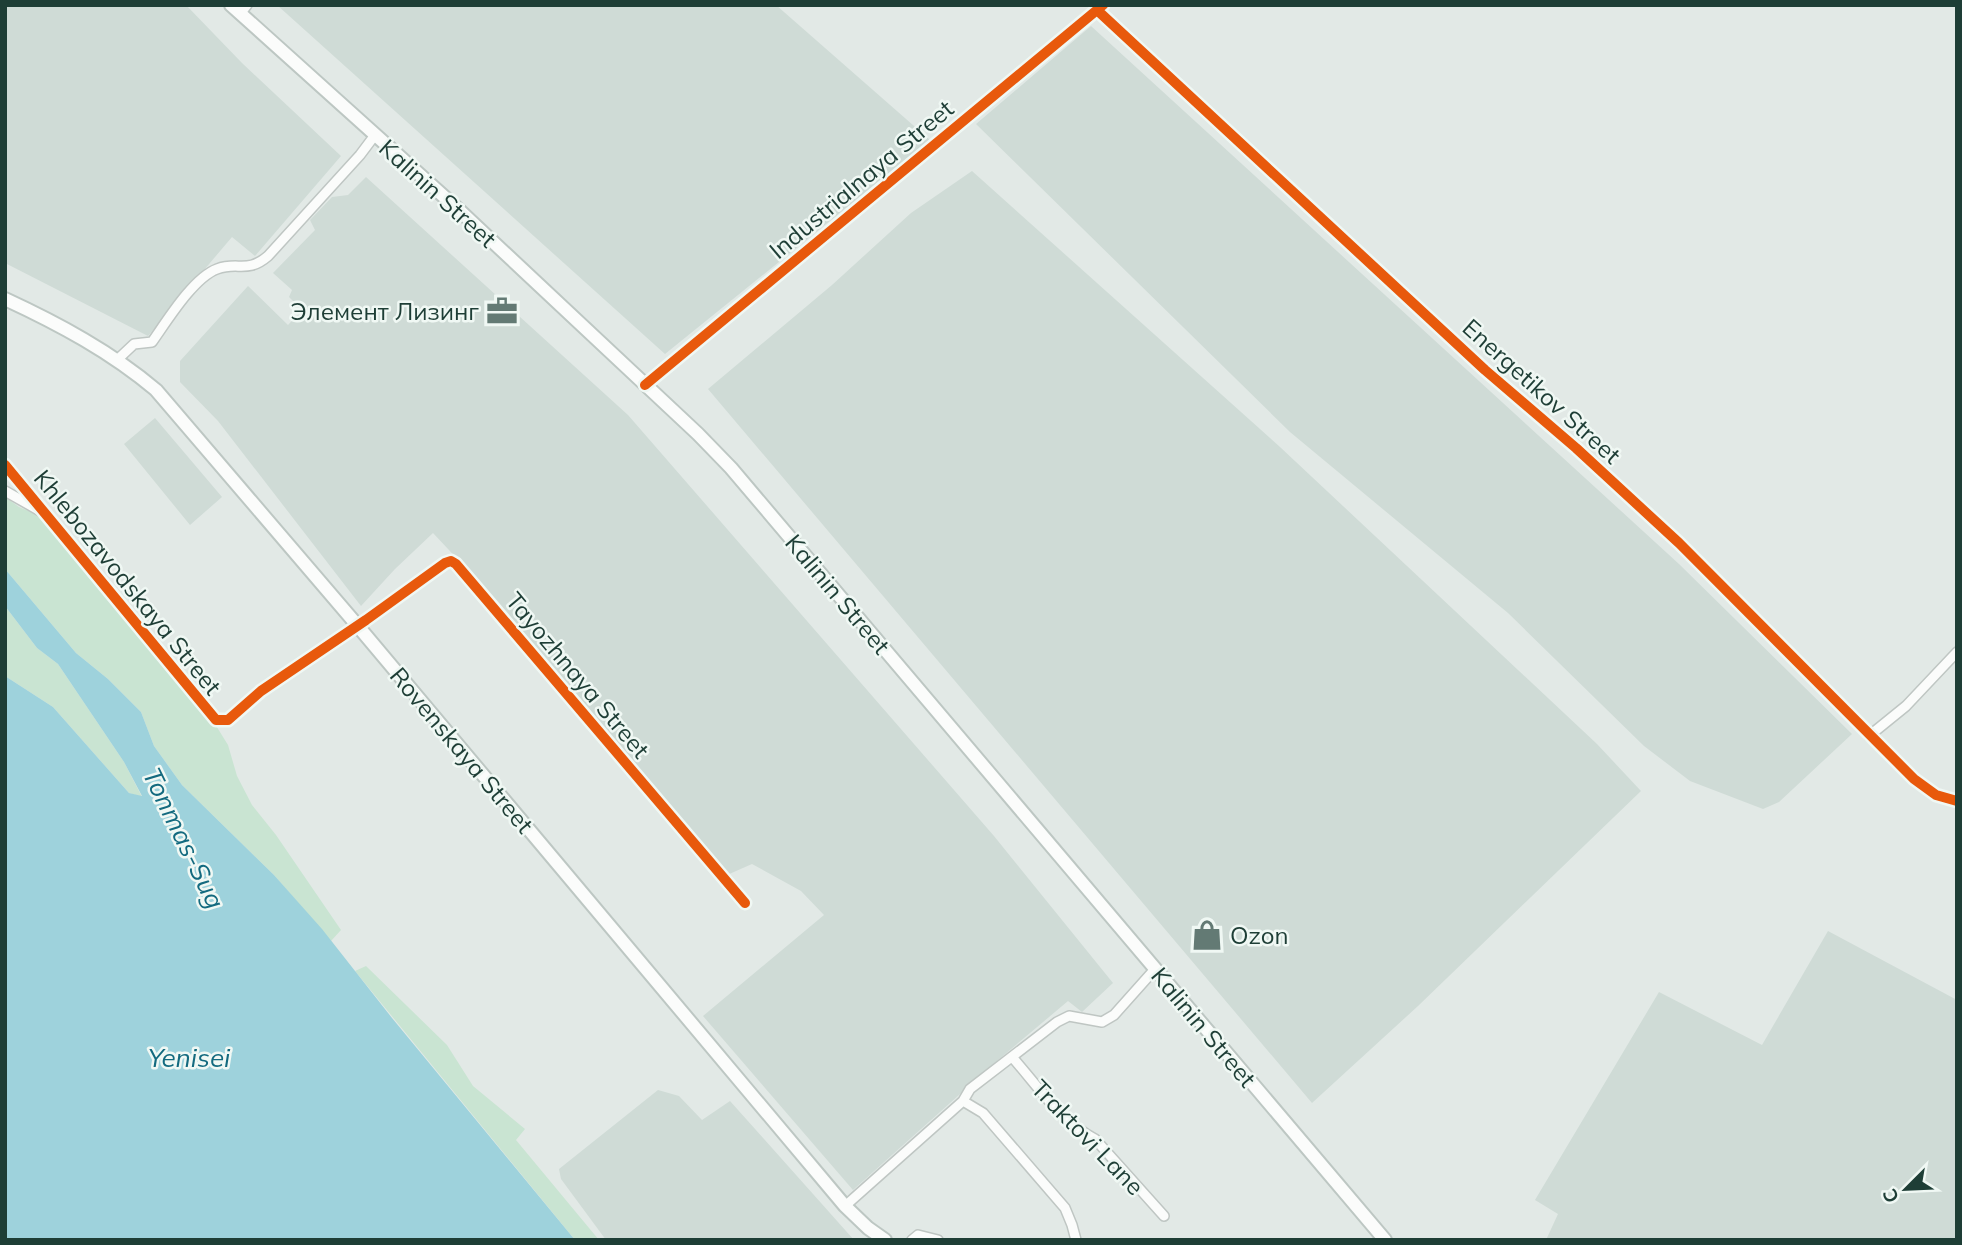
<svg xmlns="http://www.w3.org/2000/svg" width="1962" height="1245" viewBox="0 0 1962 1245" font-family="Mulish,sans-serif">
  <rect width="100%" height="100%" fill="#e2e9e6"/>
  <path fill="#cfdbd6" d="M5 5H186L242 63 341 156 255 256 232 237 148 336 5 263Z
    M277 5H776L930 140 665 354Z
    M1091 26 1679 564 1852 734 1779 802 1763 809 1690 781 1644 746 1508 613 1290 432 976 124Z
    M972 171 1280 447 1597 744 1641 791 1418 1006 1312 1103 708 389 832 285 911 213Z
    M366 177 628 415 994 836 1113 983 1082 1012 1068 1001 998 1060 853 1190 703 1016 824 915 801 891 752 864 727 875 479 582 433 533 395 569 361 606 218 421 180 382V361L248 286 288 325 302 310 289 297 292 290 273 273 315 230 310 220 332 197 348 195Z
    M155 418 222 497 190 525 124 444Z
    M1828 931 1957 1000V1240H1546L1558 1214 1535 1200 1659 992 1762 1045Z
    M658 1090 679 1096 702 1120 730 1101 854 1240H606L561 1179 559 1169Z"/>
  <path fill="#c9e4d2" d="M5 497 19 507 43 517 215 724 228 745 237 776 252 805 276 835 341 930 331 941 274 875 182 785 154 746 141 712 108 679 76 653 5 569Z
    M5 606 37 648 58 664 124 762 142 797 129 793 53 707 5 676Z
    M366 966 447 1045 473 1086 525 1129 516 1140 599 1240H575L355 971Z"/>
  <path fill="#9ed2dc" d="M5 569 76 653 108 679 141 712 154 746 182 785 274 875 322 929 392 1018 575 1240H5V676L53 707 129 793 142 796 124 762 58 664 37 648 5 606Z"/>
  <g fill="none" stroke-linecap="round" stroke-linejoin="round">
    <defs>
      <path id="street" d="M1097 10 1485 370 1576 448 1679 543 1914 779 1936 795 1957 801
        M240 14 247 5
        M117 360 134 344 152 342C167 321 193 278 217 269 238 261 247 274 268 256L360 155 375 135
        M645 385 1103 5
        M5 465 216 720H228L261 691 366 620 445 563 451 561 456 564 745 903
        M5 491 42 512
        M1869 736 1906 706 1957 652
        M1012 1057C1037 1085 1061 1122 1095 1139L1164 1216
        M963 1101 983 1113 1065 1208 1072 1225 1076 1240
        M845 1206 963 1101 970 1089 1057 1022 1069 1016 1102 1022 1114 1015 1155 969
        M912 1240 918 1235 938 1240"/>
      <path id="secondary" d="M231 5 460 211 698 434 731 468 1385 1240
        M5 299C59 324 111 352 156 390L357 625 845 1206 868 1228 885 1240"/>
    </defs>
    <use href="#street" stroke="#bfc6c3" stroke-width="12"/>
    <use href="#secondary" stroke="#bdc7c3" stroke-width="16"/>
    <use href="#street" stroke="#fbfcfb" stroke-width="9"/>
    <use href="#secondary" stroke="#fbfcfb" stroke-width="12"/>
    <defs>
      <path id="cycleway" d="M1097 10 1485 370 1576 448 1679 543 1914 779 1936 795 1957 801
        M645 385 1103 5
        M5 465 216 720H228L261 691 366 620 445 563 451 561 456 564 745 903"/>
    </defs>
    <use href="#cycleway" stroke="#f0f8f4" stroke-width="15"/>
    <use href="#cycleway" stroke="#e8590c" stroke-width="10"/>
  </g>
  <defs>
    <symbol id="office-bare" viewBox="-9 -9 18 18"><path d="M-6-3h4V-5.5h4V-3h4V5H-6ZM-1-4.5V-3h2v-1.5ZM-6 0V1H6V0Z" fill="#637a74" stroke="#f0f8f4" stroke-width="2.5" paint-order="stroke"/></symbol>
    <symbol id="shop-bare" viewBox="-9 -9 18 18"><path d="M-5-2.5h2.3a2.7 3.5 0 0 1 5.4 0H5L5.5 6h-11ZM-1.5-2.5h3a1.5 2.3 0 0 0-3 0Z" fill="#637a74" stroke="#f0f8f4" stroke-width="2.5" paint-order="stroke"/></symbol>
  </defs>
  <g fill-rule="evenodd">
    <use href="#office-bare" x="480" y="289" width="44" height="44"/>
    <use href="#shop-bare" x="1185" y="913" width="44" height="44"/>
  </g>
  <g text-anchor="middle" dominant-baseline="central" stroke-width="5" stroke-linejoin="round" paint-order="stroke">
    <g font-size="24" fill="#1e3e36" stroke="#f0f8f4">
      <text transform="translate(861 179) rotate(-40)">Industrialnaya Street</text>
      <text transform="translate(438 193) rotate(42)">Kalinin Street</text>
      <text transform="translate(1542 391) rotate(42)">Energetikov Street</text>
      <text transform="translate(128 582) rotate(51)">Khlebozavodskaya Street</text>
      <text transform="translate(838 594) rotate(50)">Kalinin Street</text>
      <text transform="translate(578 675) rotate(50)">Tayozhnaya Street</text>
      <text transform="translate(462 750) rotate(50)">Rovenskaya Street</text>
      <text transform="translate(1204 1027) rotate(50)">Kalinin Street</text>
      <text transform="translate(1088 1137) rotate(46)">Traktovi Lane</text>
    </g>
    <g font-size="24" fill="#1e3e36" stroke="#f0f8f4" text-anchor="end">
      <text x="479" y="311">Элемент Лизинг</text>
      <text x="1230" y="935" text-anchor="start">Ozon</text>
    </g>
    <g font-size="26" font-style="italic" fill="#136a7f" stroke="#f0f8f4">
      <text transform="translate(184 838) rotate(64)">Tonmas-Sug</text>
      <text x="189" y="1057">Yenisei</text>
    </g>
  </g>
  <rect width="1962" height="1245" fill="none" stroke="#1e3e36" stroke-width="14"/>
  <g transform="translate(1906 1189) rotate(246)" stroke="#f0f8f4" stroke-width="5" paint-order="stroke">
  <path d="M0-5L12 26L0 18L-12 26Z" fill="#1e3e36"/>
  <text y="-10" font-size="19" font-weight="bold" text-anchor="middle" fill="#1e3e36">С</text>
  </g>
</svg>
